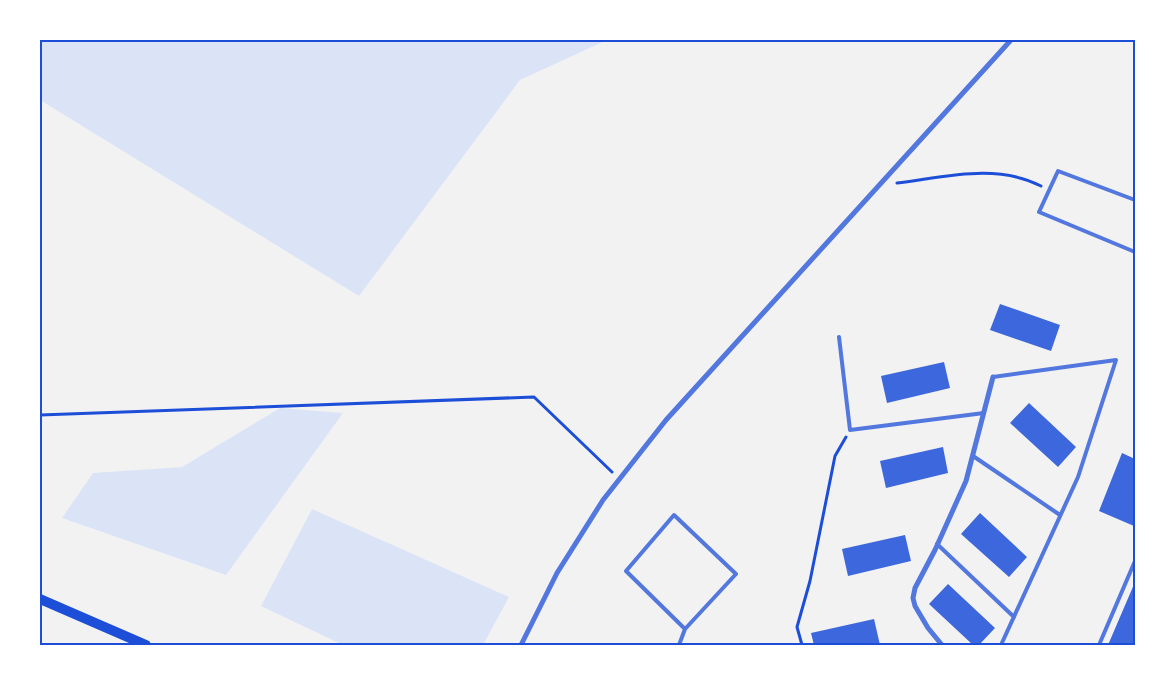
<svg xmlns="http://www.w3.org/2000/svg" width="1175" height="685" viewBox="0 0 1175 685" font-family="Overpass,sans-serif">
  <rect width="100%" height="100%" fill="#f2f2f2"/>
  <path fill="#dbe4f7" d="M40 40H607L520 80 359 296 40 100Z
    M280 408 343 413 226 575 62 518 93 473 182 467Z
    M312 509 509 597 483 645H343L261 606Z"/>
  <path fill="#3d67dc" d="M1000 304 1060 325 1051 351 990 330Z
    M944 362 950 388 887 403 881 376Z
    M1029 403 1076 447 1058 467 1010 423Z
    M943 447 948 473 886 488 880 461Z
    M1122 453 1135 459 1134 526 1099 511Z
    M980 513 1027 557 1009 577 961 534Z
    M905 535 911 561 848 576 842 549Z
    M1135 582V645H1108Z
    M948 584 995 628 979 645H973L929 604Z
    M874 619 880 645H814L811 633Z"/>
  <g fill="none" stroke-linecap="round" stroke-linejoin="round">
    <path stroke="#1d4ed8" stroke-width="3" d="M897 183C945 177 996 163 1041 186
      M40 415 534 397 612 472
      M802 645 797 627 810 581 835 456 846 437"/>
    <path stroke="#5277de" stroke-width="4" d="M1135 200 1058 171 1039 212 1135 252
      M839 337 850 430 984 413
      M993 377 1116 360 1078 477 1001 645
      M973 456 1060 515
      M937 544 1014 617
      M679 645 685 629 736 574 674 515 626 571 685 629
      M1099 645 1135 561"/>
    <path stroke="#5277de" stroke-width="5" d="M521 645 557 573 603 500 666 420 1011 40
      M942 645 928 628 915 606 913 598 915 588 935 550 966 481 993 377"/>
    <path stroke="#1d4ed8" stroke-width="10" d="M40 599 146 645"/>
  </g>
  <rect width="1175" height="685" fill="none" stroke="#ffffff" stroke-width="82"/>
  <rect x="41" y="41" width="1093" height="603" fill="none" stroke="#1d4ed8" stroke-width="2"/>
</svg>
